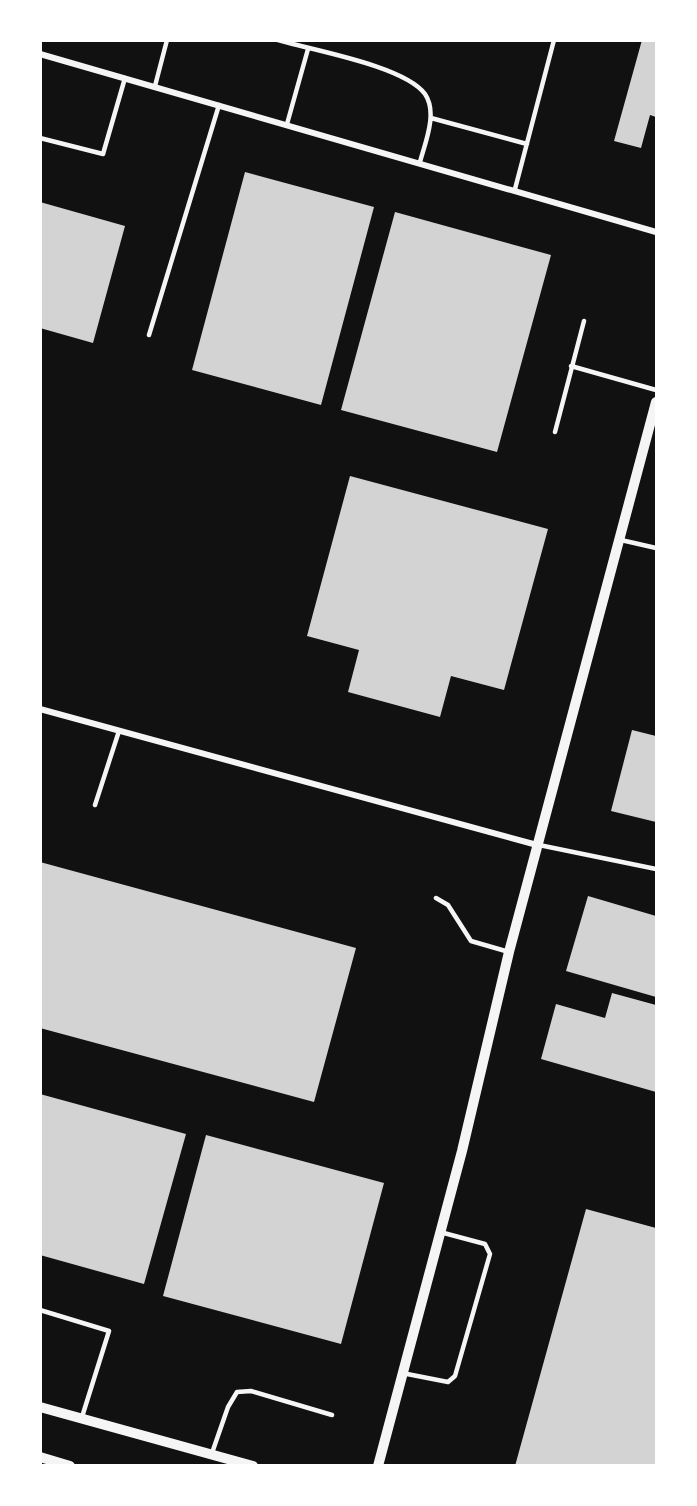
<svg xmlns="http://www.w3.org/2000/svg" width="697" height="1506" viewBox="0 0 697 1506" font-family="'Golos Text',sans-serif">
  <rect width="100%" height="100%" fill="#111"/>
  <path fill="#d3d3d3" d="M642 40H656V117L650 115 641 148 614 141Z
    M245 172 374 207 321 405 192 370Z
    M40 202 125 226 93 343 40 328Z
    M395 212 551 255 497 452 341 410Z
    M350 476 548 529 504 690 451 676 440 717 348 692 359 650 307 636Z
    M632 730 656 736V822L611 811Z
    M40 862 356 948 314 1102 40 1028Z
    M588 896 656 916V997L566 971Z
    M612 993 656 1005V1092L541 1059 556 1004 605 1018Z
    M40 1094 186 1134 144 1284 40 1255Z
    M206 1135 384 1183 341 1344 163 1296Z
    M586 1209 656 1228V1466H515Z"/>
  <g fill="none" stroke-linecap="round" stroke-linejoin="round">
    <path stroke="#f5f5f5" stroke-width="4.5" d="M278 40C312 50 405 66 425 94 438 113 425 143 420 162
      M155 86 167 40
      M431 118 527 144
      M287 124 308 49
      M40 138 103 154 125 78
      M515 189 554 40
      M149 335 219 105
      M571 366 656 390
      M555 432 584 321
      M621 540 656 548
      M95 805 119 731
      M539 845 656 869
      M436 898 448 905 471 941 509 952
      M40 1310 109 1331 82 1417
      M402 1373 448 1382 455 1376 490 1254 485 1244 440 1232
      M212 1453 228 1407 237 1392 251 1391 332 1415"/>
    <path stroke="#f5f5f5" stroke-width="6" d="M40 54 656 232
      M40 709 537 845"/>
    <path stroke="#f5f5f5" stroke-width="10" d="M40 1407 253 1466
      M40 1457 70 1466
      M378 1466 462 1151 509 952 656 402"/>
  </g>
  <rect width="697" height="1506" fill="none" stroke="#ffffff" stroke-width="84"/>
</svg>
